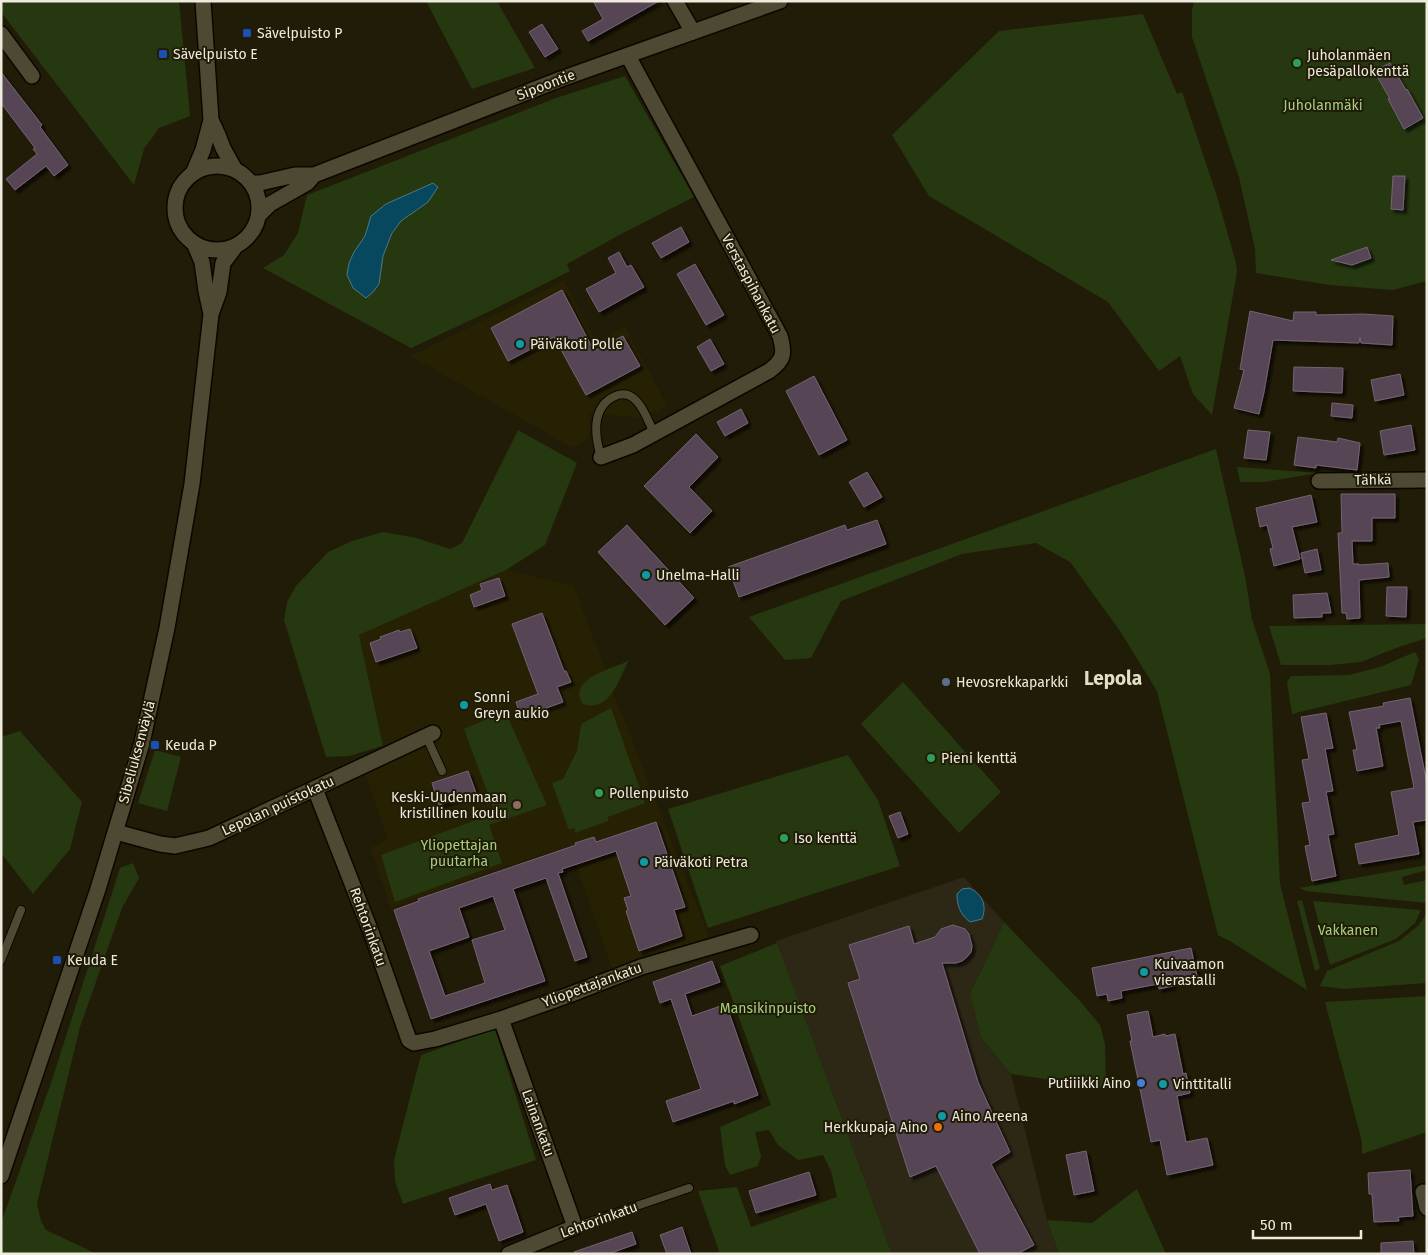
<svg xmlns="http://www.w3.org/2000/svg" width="1428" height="1255" viewBox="0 0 1428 1255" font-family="'Fira Sans',sans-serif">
  <defs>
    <filter id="shadow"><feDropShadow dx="3.5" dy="3.5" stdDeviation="1" flood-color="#0009"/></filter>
  </defs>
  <rect width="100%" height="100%" fill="#211c07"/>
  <path fill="#2d2716" d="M964 877 1004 922 970 994 981 1038 1011 1074 1047 1220 1059 1254H892L776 941Z"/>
  <path fill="#272104" d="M564 281 596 342 625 327 667 406 641 418 590 413 589 438 573 448 411 356Z
    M506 570 574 586 617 702 710 940 614 974 570 846 498 869 391 908 371 848 388 839 364 771 387 756 383 746 359 635Z"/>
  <path fill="#253810" d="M1 1H179L190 116 159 128 144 149 134 185 1 12Z
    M426 1H497L535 68 472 89Z
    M1194 1H1427V281L1393 290 1329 285 1256 273 1255 249 1239 177 1192 37V10Z
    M1143 14 1177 94 1182 92 1217 196 1236 263 1237 272 1212 415 1193 394 1180 356 1159 371 1108 302 929 196 892 135 999 31Z
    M625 76 694 197 623 233 567 264 570 271 490 311 411 348 263 268 284 255 298 233 307 195 556 98Z
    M518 430 577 463 545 545 506 570 359 635 383 746 349 756 326 757 284 620 287 602 296 586 328 552 352 541 383 532 417 538 450 549 462 543Z
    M1216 449 1245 576 1252 619 1270 674 1280 884 1307 990 1233 943 1218 935 1157 691 1120 631 1070 562 1036 543 962 554 841 601 811 658 785 660 749 617Z
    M1237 467 1319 473 1264 482H1240Z
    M1427 624V638L1396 648 1361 662 1331 665H1281L1269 626Z
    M1415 652 1419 659 1411 685 1292 714 1287 682 1291 676 1349 675 1380 667Z
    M628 661C620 679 609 713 583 704 566 679 612 669 628 661Z
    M903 682 1001 792 959 833 861 724Z
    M611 708 645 803 608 817V821L575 833V828L569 830 552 783 563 779 577 751 581 724Z
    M505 711 547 805 489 825 502 863 395 902 381 855 495 813 464 729Z
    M20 731 82 802 70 849 33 894 1 853V737Z
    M155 750 181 757 167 811 138 803Z
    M848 755 878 800 900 866 708 928 668 809Z
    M133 863 139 878 122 908 80 1027 37 1203 41 1221 46 1230 97 1254H1V1223L51 1083 120 868Z
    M1427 865V870L1402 877 1404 885 1427 880V903L1306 891 1299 888Z
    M1302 900 1320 968 1315 971 1297 901Z
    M1313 901 1421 910 1415 923 1396 939 1330 965Z
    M1427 913V983L1344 989 1320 986 1327 971 1399 941 1418 926Z
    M1004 922 1079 1000 1100 1025 1105 1044 1106 1088 1011 1074 981 1038 970 994Z
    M777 943 892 1254H720L698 1191 737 1187 751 1227 837 1197 831 1171 823 1155 798 1160 778 1145 769 1130 755 1132 761 1156 758 1166 730 1175 725 1165 720 1127 771 1105 720 966Z
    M1427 996V1132L1362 1154V1142L1325 1002Z
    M495 1029 536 1160 403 1204 395 1181 394 1160 421 1055Z
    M1137 1189 1166 1254H1059L1047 1220 1092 1223Z"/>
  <path fill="#08485e" stroke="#4d7984" d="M433 183 438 187 428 202 401 221 392 233 383 256 379 284 373 292 366 298 353 288 347 275 349 263 354 252 365 236 371 216 386 204Z
    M969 888C983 894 987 906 982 919L970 922C960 914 957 906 957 894L962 889Z"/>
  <path fill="#574555" stroke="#766273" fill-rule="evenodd" filter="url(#shadow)" d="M593 1H659L588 41 582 31 603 19Z
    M542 24 558 49 545 57 529 32Z
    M1390 63 1406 90 1407 89 1423 118 1404 129 1388 99H1390L1374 71Z
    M1 72 42 125 40 127 68 165 54 176 46 166 15 190 6 179 37 154 33 149 35 148 1 103Z
    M1393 176H1405L1403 210 1391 209Z
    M681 227 689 242 661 258 652 243Z
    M1367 247 1371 258 1352 265 1331 260Z
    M619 252 627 267 631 265 644 287 599 312 586 289 616 273 608 258Z
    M695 264 724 315 706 325 677 274Z
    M562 290 594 351 623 336 640 366 586 395 554 337 508 361 491 328Z
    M1250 311 1293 321 1294 312H1316V315L1363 314 1393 316 1392 345 1361 343 1360 337 1359 343 1273 340 1264 392 1259 414 1234 408 1244 370 1240 369Z
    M710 339 724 364 711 371 697 347Z
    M1294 367 1343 368 1342 393 1293 391Z
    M1400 374 1404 395 1375 401 1371 380Z
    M814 376 847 440 819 455 786 391Z
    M1332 403 1353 405 1352 418 1331 416Z
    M741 409 748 423 725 436 717 422Z
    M1411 425 1415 450 1384 455 1380 431Z
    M1248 430 1270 432 1266 460 1244 458Z
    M696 434 718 457 689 487 712 511 690 533 644 486Z
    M1298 437 1337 442 1338 438 1360 443 1357 470 1316 465V468L1294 465Z
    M867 472 882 497 864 507 849 482Z
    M1341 494H1395V518H1372V541H1352L1353 564H1359V565L1388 563 1389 577 1359 580 1360 618 1347 619 1346 613H1342L1338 533H1342Z
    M1311 495 1317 522 1292 527 1300 559 1274 566 1270 549 1273 548 1267 525 1260 527 1256 508Z
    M877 520 886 544 739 597 728 567 845 525 847 530Z
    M627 525 694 598 665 625 598 552Z
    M1317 549 1321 570 1305 573 1301 553Z
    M499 578 505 596 474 607 470 595 482 590 480 584Z
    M1387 587H1407L1406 617 1386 616Z
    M1327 593 1331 613H1322V617L1294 618 1293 595Z
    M542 613 564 671H566L571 682 557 687 563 702 521 717 516 702 538 694 512 624Z
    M410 629 417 648 376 662 370 643 381 639 380 637 399 630 400 632Z
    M1410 698 1427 784V820L1413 822 1419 854 1359 864 1355 844 1399 835 1391 792 1414 788 1401 721 1379 725 1380 728H1376L1383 766 1357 771 1353 750H1357L1349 712 1384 706 1383 703Z
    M1326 713 1333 748 1325 749 1333 791 1326 792 1334 834 1328 835 1336 876 1312 881 1305 846 1310 845 1302 803 1310 802 1302 760 1309 759 1301 717Z
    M468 771 476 793 439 805 432 783Z
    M900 812 908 834 898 838 889 816Z
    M656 822 685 907 674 910 682 936 639 951 626 911 628 910 624 898 631 896 616 851 562 869 563 872 558 873 587 957 575 961 546 878 513 889 545 981 431 1019 394 910 419 901 418 899 576 845 575 843 594 837 596 842ZM493 896 505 930 472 940 485 983 445 996 429 951 469 937 459 908Z
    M953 925 965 929 969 934 972 946 971 952 967 957 962 961 956 963H942L978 1082 1010 1152 991 1164 1034 1245 1017 1254H980L936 1166 910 1177 848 983 860 979 849 945 909 926 914 944 935 937 941 929Z
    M1191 948 1197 976 1172 981 1173 986 1159 989 1158 984 1121 991 1122 998 1108 1001 1107 994 1097 996 1092 968Z
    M712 961 720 982 685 994 692 1016 726 1004 758 1095 734 1104V1101L673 1122 666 1101 701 1089 671 999 660 1003 653 982Z
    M1148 1011 1153 1037 1165 1034V1036L1175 1034 1183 1074 1186 1073 1190 1093 1177 1096 1186 1142 1207 1138 1213 1165 1167 1175 1160 1140 1151 1142 1130 1041H1132L1127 1015Z
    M1086 1151 1094 1191 1074 1195 1066 1155Z
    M1410 1170 1413 1216 1398 1217 1399 1221 1374 1222 1372 1194H1369L1368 1173Z
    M809 1172 816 1195 756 1213 749 1191Z
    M490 1184 492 1190 507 1185 523 1232 499 1241 486 1204 455 1215 449 1198Z
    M682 1227 691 1254H667L660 1235Z
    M632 1232 636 1244 608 1254H574V1252Z
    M1413 1241 1414 1254H1381V1243Z"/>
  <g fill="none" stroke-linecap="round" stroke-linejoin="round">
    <defs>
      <path id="lane" d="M601 457C595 437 591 409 613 397 619 394 626 393 632 397 643 405 648 421 654 433
        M426 736 442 771
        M1 960 21 910
        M575 1227 689 1188"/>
      <path id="street" d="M675 1 693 32
        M1 34 32 76
        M601 457 633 445 769 371C784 360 785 354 780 336L628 56
        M1319 481 1427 480
        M315 789 371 932 409 1040 414 1043 435 1039 501 1019 569 995 641 967 751 935
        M116 832 160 844 175 846 209 838 433 733
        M501 1019 575 1227 509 1254
        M1423 1192 1427 1208"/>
      <path id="secondary" d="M211 120 218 135 223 148 234 168
        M175 208a42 42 0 1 1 84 0a42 42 0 1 1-84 0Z
        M194 171 203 150 211 120 203 1
        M251 183H260L295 175H314L561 79 780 1
        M260 214 270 204 307 183 314 175
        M194 243 202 262 206 291 211 314
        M1 1176 98 889 142 743 167 628 192 484 211 314 219 292 223 263 235 247"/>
    </defs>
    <use href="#lane" stroke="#0b0700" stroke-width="10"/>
    <use href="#street" stroke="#0b0700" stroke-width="18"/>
    <use href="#secondary" stroke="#0b0700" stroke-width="18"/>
    <use href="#lane" stroke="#4e4933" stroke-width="8"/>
    <use href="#street" stroke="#4e4933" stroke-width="15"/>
    <use href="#secondary" stroke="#4e4933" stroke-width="15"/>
  </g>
  <g fill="#1a4fb4" stroke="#211c07" stroke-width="2">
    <rect x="242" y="28" width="10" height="10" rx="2.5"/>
    <rect x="158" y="49" width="10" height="10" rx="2.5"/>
    <rect x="150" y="740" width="10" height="10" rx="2.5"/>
    <rect x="52" y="955" width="10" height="10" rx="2.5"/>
  </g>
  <g fill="#2e9e5b" stroke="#211c07" stroke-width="2">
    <circle cx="1297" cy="63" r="5"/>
    <circle cx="931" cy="758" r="5"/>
    <circle cx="599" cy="793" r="5"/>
    <circle cx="784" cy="838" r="5"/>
  </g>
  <g fill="#0f9aa8" stroke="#211c07" stroke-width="2">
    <circle cx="520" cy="344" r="5"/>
    <circle cx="646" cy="575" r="5"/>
    <circle cx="464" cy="705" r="5"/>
    <circle cx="644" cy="862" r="5"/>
    <circle cx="1144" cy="972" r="5"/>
    <circle cx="1163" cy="1084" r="5"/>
    <circle cx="942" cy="1116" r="5"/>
  </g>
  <circle fill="#5c6f8a" stroke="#211c07" stroke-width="2" cx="946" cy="682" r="5"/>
  <circle fill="#8d6e63" stroke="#211c07" stroke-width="2" cx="517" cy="805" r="5"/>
  <circle fill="#3f7fe0" stroke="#211c07" stroke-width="2" cx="1141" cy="1083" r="5"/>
  <circle fill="#e8710a" stroke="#211c07" stroke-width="2" cx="938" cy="1127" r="5"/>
  <g text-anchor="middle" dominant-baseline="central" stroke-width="4" stroke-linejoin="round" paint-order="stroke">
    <g font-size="14" fill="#eeebde" stroke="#211c07" text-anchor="start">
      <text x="257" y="33">Sävelpuisto P</text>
      <text x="173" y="54">Sävelpuisto E</text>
      <text x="1307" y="55">Juholanmäen<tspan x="1307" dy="16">pesäpallokenttä</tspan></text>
      <text x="530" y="344">Päiväkoti Polle</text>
      <text x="656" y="575">Unelma-Halli</text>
      <text x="956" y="682">Hevosrekkaparkki</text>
      <text x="474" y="697">Sonni<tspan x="474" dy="16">Greyn aukio</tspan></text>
      <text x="165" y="745">Keuda P</text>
      <text x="941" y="758">Pieni kenttä</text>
      <text x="609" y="793">Pollenpuisto</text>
      <text x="507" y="797" text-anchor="end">Keski-Uudenmaan<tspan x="507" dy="16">kristillinen koulu</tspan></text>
      <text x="794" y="838">Iso kenttä</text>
      <text x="654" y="862">Päiväkoti Petra</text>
      <text x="67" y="960">Keuda E</text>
      <text x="1154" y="964">Kuivaamon<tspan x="1154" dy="16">vierastalli</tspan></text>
      <text x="1131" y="1083" text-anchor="end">Putiiikki Aino</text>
      <text x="1173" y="1084">Vinttitalli</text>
      <text x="952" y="1116">Aino Areena</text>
      <text x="928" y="1127" text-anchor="end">Herkkupaja Aino</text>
    </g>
    <g font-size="14" fill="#eeebde" stroke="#211c07">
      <text transform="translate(546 85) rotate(-21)">Sipoontie</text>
      <text transform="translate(751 284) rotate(62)">Verstaspihankatu</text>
      <text transform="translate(1373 480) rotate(-1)">Tähkä</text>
      <text transform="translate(137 752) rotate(-75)">Sibeliuksenväylä</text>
      <text transform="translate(278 806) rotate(-25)">Lepolan puistokatu</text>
      <text transform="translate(368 927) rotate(70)">Rehtorinkatu</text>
      <text transform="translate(592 985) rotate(-20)">Yliopettajankatu</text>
      <text transform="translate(538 1123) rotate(70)">Lainankatu</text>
      <text transform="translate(599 1220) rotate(-20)">Lehtorinkatu</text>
    </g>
    <g font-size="14" fill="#a5d07f" stroke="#211c07">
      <text x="1323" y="105">Juholanmäki</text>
      <text x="459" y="845">Yliopettajan<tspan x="459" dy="16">puutarha</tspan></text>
      <text x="1348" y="930">Vakkanen</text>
      <text x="768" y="1008">Mansikinpuisto</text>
    </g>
    <g font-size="19" font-weight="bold" fill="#e4dfc4" stroke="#211c07">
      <text x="1113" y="678">Lepola</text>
    </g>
  </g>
  <rect width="1428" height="1255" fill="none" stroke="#eeebde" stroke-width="5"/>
  <path d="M1253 1230v8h108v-8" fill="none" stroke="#eeebde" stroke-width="2.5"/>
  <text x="1260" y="1230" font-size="15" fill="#eeebde" stroke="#211c07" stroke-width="4" paint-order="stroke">50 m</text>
</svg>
